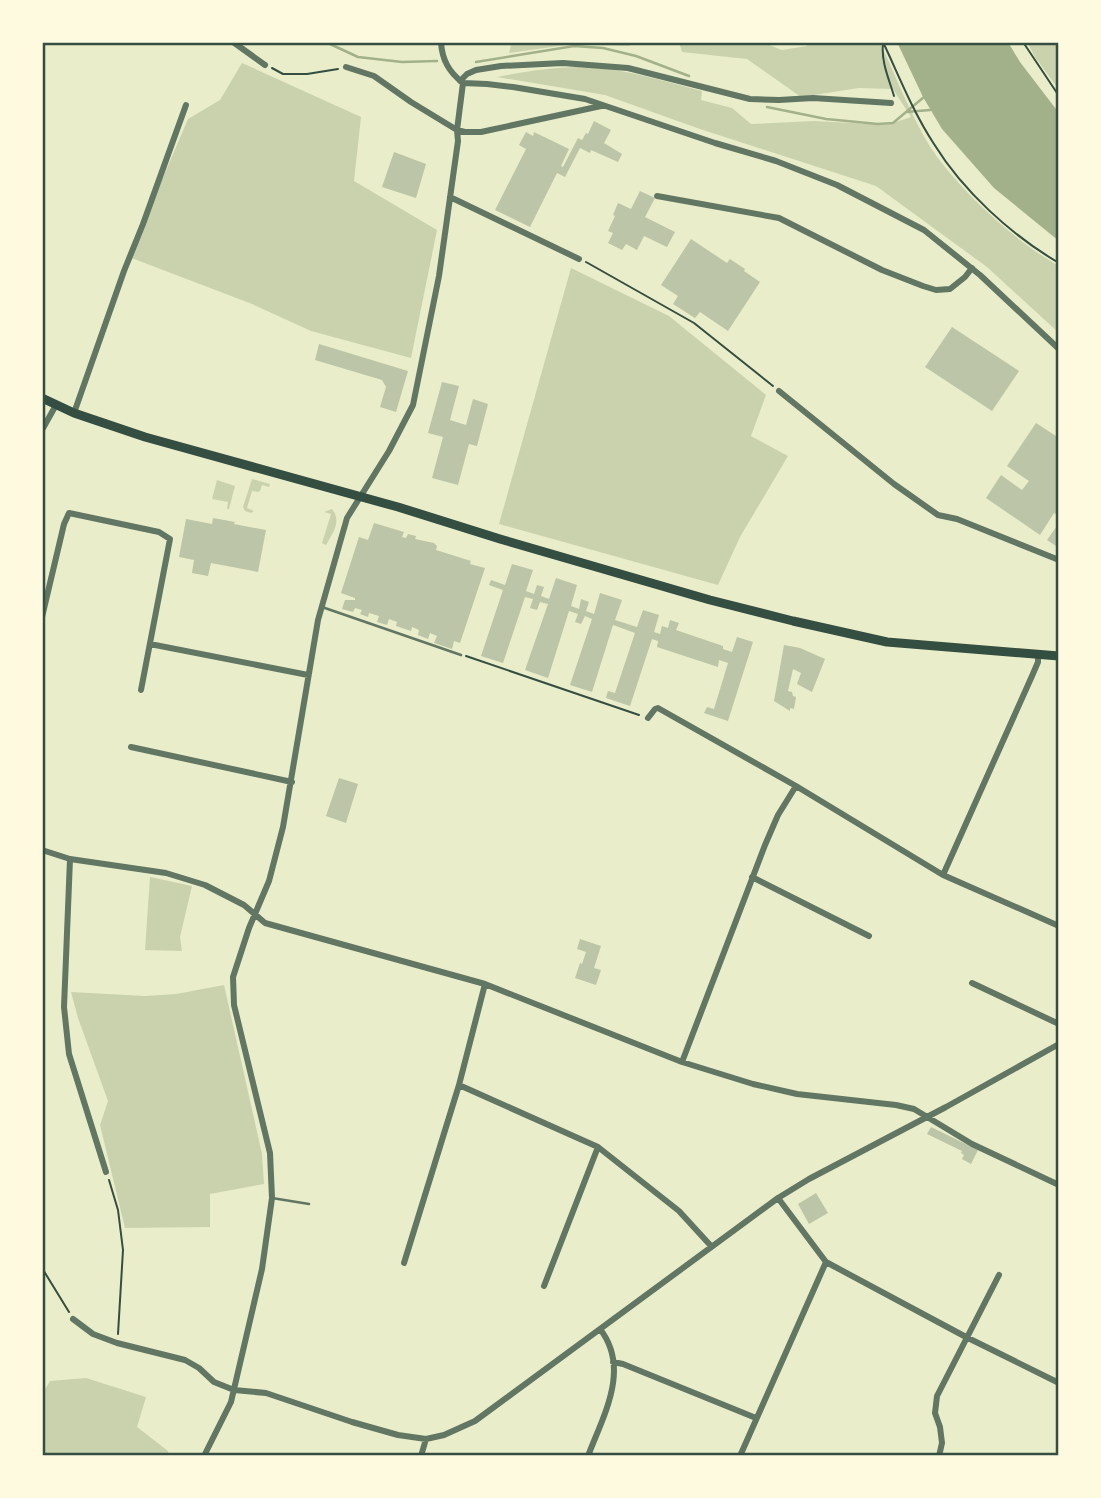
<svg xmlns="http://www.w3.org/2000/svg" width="1101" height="1498" viewBox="0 0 1101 1498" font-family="Commissioner,sans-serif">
  <rect width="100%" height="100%" fill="#e9edc9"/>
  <path fill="#cad2ad" d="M512 42H633L629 46 573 44 509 53Z
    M679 42H762L782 50 807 46 806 42H880C895 75 910 113 929 145 957 188 1014 241 1059 266V333L987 267 876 186 700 129 605 95 497 77C523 72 551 67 579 67 621 67 662 81 702 91L701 100 732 108 751 124 815 121 887 125 911 117 893 89 859 88 801 97 747 59 682 52Z
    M1027 42H1059V90L1035 57Z
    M242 63 361 117 354 181 437 230 411 358 311 331 252 304 129 257 188 119 220 100Z
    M571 268 669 316 766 395 751 436 788 456 740 537 718 585 499 524Z
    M252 479 270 484 269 487 262 485 260 491 258 492 252 491 247 508 254 511 251 513 245 511 243 507Z
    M217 480 235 486 229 509H227L228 502 212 499Z
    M332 509C342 521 333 533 326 545L322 543 331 514 324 512Z
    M150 877 192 886 180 937 182 951 145 950Z
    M224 985 262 1154 264 1184 210 1194V1227L125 1228 100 1125 108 1101 78 1018 71 992 145 996 176 994Z
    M86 1378 146 1397 137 1427 168 1451 169 1456H42V1394L50 1381Z"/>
  <path fill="#a3b18a" d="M897 42H1008L1020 62 1059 113V241L994 188 942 129 923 97Z"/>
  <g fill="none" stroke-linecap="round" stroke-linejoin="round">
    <path stroke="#a3b18a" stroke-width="2.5" d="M329 42 330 44 358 57 402 62 437 61
      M476 62 574 46 603 48 636 56 689 76
      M767 107 826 119 878 124 893 123 924 97
      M906 112 930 110"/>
  </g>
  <path fill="#bcc5a7" d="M449 42H466V45H449Z
    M594 121 611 130 604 143 622 154 618 162 591 150 590 153 580 148 565 177 557 173 530 227 495 210 526 149 519 145 526 132 533 136 534 132 569 149 561 166 563 167 578 138 582 140 586 133 588 134Z
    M394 152 426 164 416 198 382 187Z
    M640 191 655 198 645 217 675 232 667 247 644 236 637 250 626 244 622 250 608 243 613 233 608 231 615 216 613 215 618 203 631 209Z
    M691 239 727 263 730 259 745 269 744 271 760 282 728 331 700 312 695 318 673 304 678 296 661 285Z
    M952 327 1019 371 992 411 925 367Z
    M319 344 408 371 396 412 380 407 386 387 382 380 315 360Z
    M442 382 459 386 450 420 466 425 473 399 488 404 477 446 469 444 458 485 432 478 443 437 428 433Z
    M1036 423 1059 438V516L1054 513 1040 535 986 498 1001 475 1022 490 1029 481 1007 466Z
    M213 518 235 522 234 524 266 530 258 572 211 563 208 576 192 573 194 560 179 557 186 519 212 524Z
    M374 523 404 532 402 537 406 538 408 534 416 536 415 539 434 543 437 546 436 550 471 561 470 564 485 568 460 643 454 641 452 649 434 643 437 636 430 633 428 639 418 635 419 630 412 627 411 631 396 626 397 622 389 619 387 625 377 622 379 616 369 613 368 617 360 614 362 610 355 608 353 612 342 609 345 600H355V598L341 593 359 537 368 540Z
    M1059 523V548L1047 540Z
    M512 564 533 570 526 591 534 594 537 585 544 587 541 596 549 599 556 578 577 585 571 606 579 609 581 599 589 602 586 611 594 614 600 593 622 600 615 620 637 627 643 610 659 615 654 632 660 634 662 626 668 628 670 620 679 623 676 630 723 646V649L732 652 737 637 753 642 728 721 704 713 707 707 714 709 728 663 719 660 718 667 657 647 658 641 652 639 630 706 606 698 608 691 615 693 635 633 613 625 592 692 570 685 592 619 585 616 581 624 575 622 578 614 569 611 548 678 525 670 548 604 540 602 537 610 530 608 533 599 525 597 503 663 481 656 503 590 489 585 491 580 505 585Z
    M784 645 800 648 825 659 812 692 797 684 801 673 793 669 788 691 792 692 793 696 796 697 794 709 790 708V711L774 701Z
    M339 778 358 784 346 823 326 816Z
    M580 939 601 946 594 968 601 970 596 985 575 978 580 963 582 964 586 952 577 949Z
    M931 1127 978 1150 971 1164 962 1159 964 1155 961 1153 962 1151 927 1134Z
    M816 1193 828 1213 809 1224 798 1204Z"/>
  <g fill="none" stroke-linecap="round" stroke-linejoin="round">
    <path stroke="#344e41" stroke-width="2" d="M883 42C899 76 913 112 934 144 963 191 1011 235 1059 263
      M1023 42 1059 96
      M883 44C881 62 889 79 894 96
      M272 68 283 74H307L338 69
      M586 262 694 323 773 386
      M466 656 639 715
      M109 1180 118 1210 123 1250 118 1334
      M42 1268 69 1312"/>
    <path stroke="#617663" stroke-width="2.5" d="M322 607 461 655
      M272 1198 309 1204"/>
    <path stroke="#617663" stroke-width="6" d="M233 42 265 65
      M441 42C442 60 449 72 463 83L487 84 513 87 585 99 715 143 776 161 837 185 924 230 980 275 1059 349
      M346 67 374 76 411 102 457 130 465 132H481L601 106
      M460 81 467 74 476 70 501 66 563 63 628 68 750 99 779 100 813 98 891 103
      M657 196 779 218 882 270 923 286 936 290 950 289 965 277 972 268
      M450 197 579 259
      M779 391 894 484 938 515 957 519 1059 560
      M74 413 124 271 143 224 186 105
      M42 430 56 405
      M42 617 64 524 69 513 159 532 170 539 141 690
      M150 644 308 675
      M648 718 655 709 658 708 796 786 943 875 1059 926
      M131 747 292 782
      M42 850 70 859 166 873 205 885 244 905 265 923 485 984 682 1062 753 1084 797 1094 896 1105 914 1109 972 1144 1059 1185
      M70 859 64 1007 69 1054 106 1172
      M943 875 1032 676 1038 662V654
      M752 877 869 936
      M972 983 1059 1024
      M682 1062 765 845 778 815 796 786
      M459 1085 598 1147 679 1211 711 1246
      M778 1198 826 1262 966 1337 1059 1383
      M404 1263 459 1085 485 984
      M544 1286 598 1147
      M73 1319 93 1334 117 1343 185 1360 199 1368 214 1382 234 1390 266 1393 352 1422 398 1435 426 1439 444 1435 475 1421 778 1198 809 1179 946 1107 1059 1044
      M613 1362 623 1364 756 1418
      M204 1456 231 1402 262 1269 272 1198 270 1153 234 1005 233 977 249 928 269 881 283 827 318 620 347 518 389 451 413 405 439 276 458 141 457 130 463 83
      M421 1456 426 1439
      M588 1456C603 1416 631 1369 600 1329
      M740 1456 826 1262
      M939 1456 942 1443 940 1427 935 1413 937 1396 999 1275"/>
    <path stroke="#344e41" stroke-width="9" d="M42 398 74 413 145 437 398 507 500 539 710 600 793 621 887 642 1059 656"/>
  </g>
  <rect width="1101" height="1498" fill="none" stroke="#fefae0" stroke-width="88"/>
  <rect x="44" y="44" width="1013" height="1410" fill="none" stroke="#344e41" stroke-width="2.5"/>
</svg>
